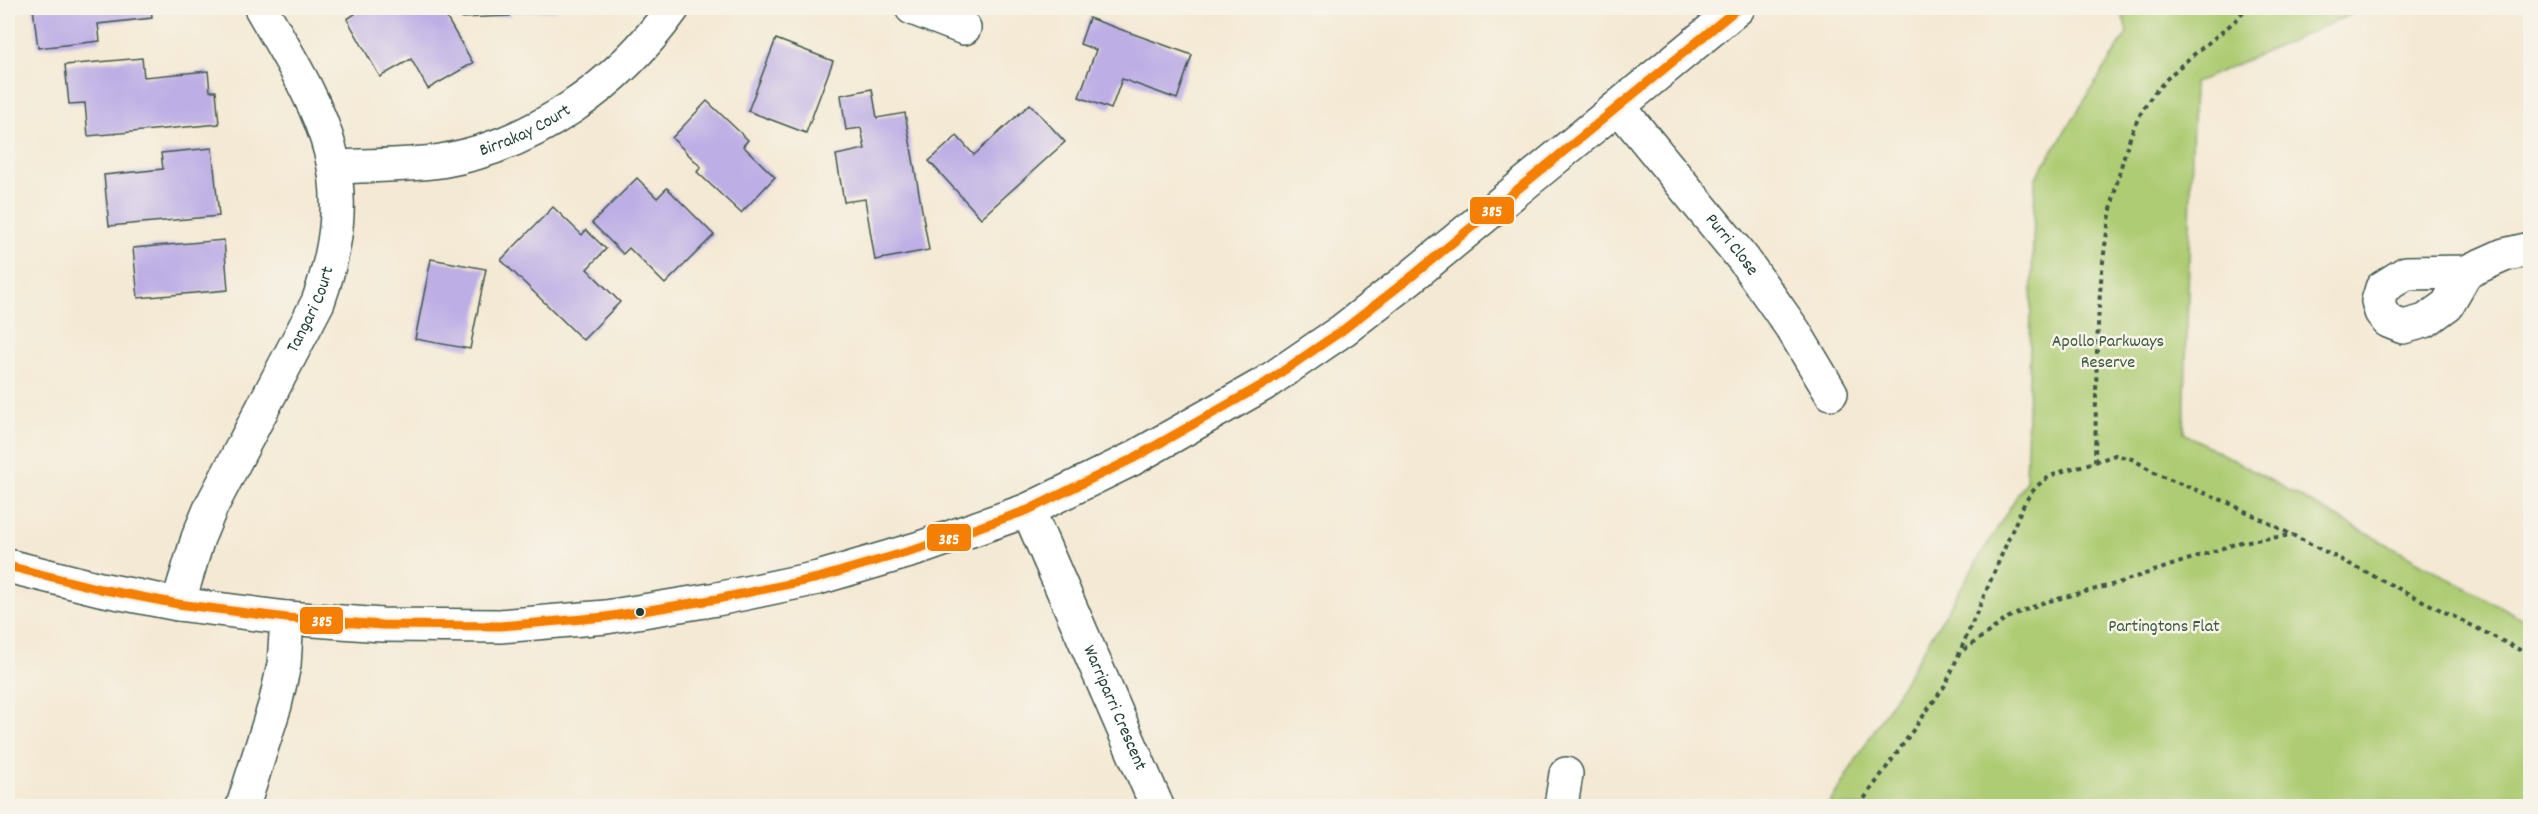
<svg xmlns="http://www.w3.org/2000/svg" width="2538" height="814" viewBox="0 0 2538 814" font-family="Dekko,sans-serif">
  <rect width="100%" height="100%" fill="#f7f3e8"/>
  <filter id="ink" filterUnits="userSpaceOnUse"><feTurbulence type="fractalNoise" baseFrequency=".0167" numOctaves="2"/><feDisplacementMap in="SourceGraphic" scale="12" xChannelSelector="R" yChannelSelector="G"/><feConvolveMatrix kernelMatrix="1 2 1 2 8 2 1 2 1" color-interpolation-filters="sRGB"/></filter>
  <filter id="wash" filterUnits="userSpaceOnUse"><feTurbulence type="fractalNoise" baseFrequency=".008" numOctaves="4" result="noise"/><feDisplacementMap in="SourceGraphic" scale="24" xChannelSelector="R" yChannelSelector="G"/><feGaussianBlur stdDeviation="1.35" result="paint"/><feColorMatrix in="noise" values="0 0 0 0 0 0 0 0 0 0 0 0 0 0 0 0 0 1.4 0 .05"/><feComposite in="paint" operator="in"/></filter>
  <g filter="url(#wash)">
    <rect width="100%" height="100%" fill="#f4e9d4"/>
    <path fill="#aecc73" stroke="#668454" stroke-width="1.5" d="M2121 8H2366L2194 83 2184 433 2530 623V806H1828L2026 481 2035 179 2127 33Z"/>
    <g id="blocks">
      <path fill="#bdaee5" d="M33 8H151L152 18 98 24 100 41 38 48Z
        M352 8H441L473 63 428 89 411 59 380 77 347 19 355 14Z
        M461 8H556V11L510 12V16L461 18Z
        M1089 18 1192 55 1177 99 1122 79 1111 109 1079 97 1096 50 1080 44Z
        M776 39 833 61 806 133 748 111Z
        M142 58 144 77 208 71 210 91H216L219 124 88 136 85 103 69 104 65 65Z
        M872 89 877 118 905 113 929 250 875 260 865 199 844 202 836 155 865 149 861 128 846 130 841 95Z
        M707 101 748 140 743 146 775 177 741 213 697 172 701 167 672 138Z
        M1030 104 1065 142 981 218 929 161 957 136 974 155Z
        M212 148 219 216 109 226 104 175 163 169 161 153Z
        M637 178 657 198 667 188 714 235 665 284 629 248 623 254 592 223Z
        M553 207 582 235 586 230 606 249 587 269 620 302 583 340 501 260Z
        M224 240 228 290 138 298 133 248Z
        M431 259 486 269 470 349 415 339Z"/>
    </g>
  </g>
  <g filter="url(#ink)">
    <use href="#blocks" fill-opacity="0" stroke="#3f574c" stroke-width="1.5"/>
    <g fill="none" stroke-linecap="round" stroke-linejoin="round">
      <defs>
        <g id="minor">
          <path d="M912 8 964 28"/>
          <path id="s1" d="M1619 107 1744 260 1794 331 1831 393"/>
          <path id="s2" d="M336 167C370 165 407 166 441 161 535 145 619 84 673 8"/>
          <path d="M2466 272 2447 305 2425 321 2403 327 2388 321 2381 312 2378 301 2382 288 2406 273 2466 272 2504 255 2530 249"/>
          <path id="s3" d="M1028 510 1157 806"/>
          <path id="s4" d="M178 604 198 538 211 507 318 302C363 176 323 115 261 8"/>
          <path d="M243 806 275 705 284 665 287 618"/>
          <path d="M1561 806 1566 774"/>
        </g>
        <path id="tertiary" d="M8 566 100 589 178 604 287 618 382 625 500 626 606 617 717 599 818 578 920 548 1028 510 1132 459 1264 384 1343 330 1411 277 1738 8"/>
      </defs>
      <use href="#minor" stroke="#3f574c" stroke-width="36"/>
      <use href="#tertiary" stroke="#3f574c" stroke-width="36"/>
      <path stroke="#3f574c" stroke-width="4" stroke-dasharray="4.5 4.5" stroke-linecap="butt" d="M2095 462 2115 455 2132 459 2163 477 2227 502 2530 655
        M1964 650 2009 617 2042 603 2115 584 2241 542 2293 535
        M1859 806 1946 684 2021 510C2040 472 2058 473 2095 462 2097 366 2094 269 2119 175 2126 147 2134 120 2152 96 2175 66 2209 44 2237 19L2246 8"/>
      <use href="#minor" stroke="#fff" stroke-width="33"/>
      <use href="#tertiary" stroke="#fff" stroke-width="33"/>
      <defs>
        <path id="bus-1" d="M8 566 100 589 178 604 287 618 382 625 500 626 606 617 717 599 818 578 920 548 1028 510 1132 459 1264 384 1343 330 1411 277 1738 8"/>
      </defs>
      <use href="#bus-1" stroke="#f7f3e8" stroke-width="14"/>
      <use href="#bus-1" stroke="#f47f03" stroke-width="9"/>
    </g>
  </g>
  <circle fill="#1f3d34" stroke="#f7f3e8" stroke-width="2" cx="640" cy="612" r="5"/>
  <g text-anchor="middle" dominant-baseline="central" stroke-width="5" stroke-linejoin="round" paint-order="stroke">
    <g font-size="18" fill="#1f3d34" stroke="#f7f3e8">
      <text stroke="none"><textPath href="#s2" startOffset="195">Birrakay Court</textPath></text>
      <text stroke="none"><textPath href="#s1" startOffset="178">Purri Close</textPath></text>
      <text stroke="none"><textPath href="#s4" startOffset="324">Tangari Court</textPath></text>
      <text stroke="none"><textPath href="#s3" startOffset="216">Warriparri Crescent</textPath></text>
    </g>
    <g font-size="18" fill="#3c5a41" stroke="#f7f3e8">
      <text x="2108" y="342">Apollo Parkways<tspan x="2108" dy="21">Reserve</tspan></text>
      <text x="2164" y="627">Partingtons Flat</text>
    </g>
  </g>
  <g stroke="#f7f3e8" stroke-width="2">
    <rect x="1469" y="196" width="46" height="29" rx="6" fill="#f47f03"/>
    <rect x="926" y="523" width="46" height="29" rx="6" fill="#f47f03"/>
    <rect x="299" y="606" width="45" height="29" rx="6" fill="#f47f03"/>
  </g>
  <g font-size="16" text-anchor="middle" font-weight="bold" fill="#fff">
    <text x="1492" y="216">385</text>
    <text x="949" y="544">385</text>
    <text x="322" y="626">385</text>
  </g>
  <rect width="2538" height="814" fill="none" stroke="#f7f3e8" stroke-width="30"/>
</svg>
